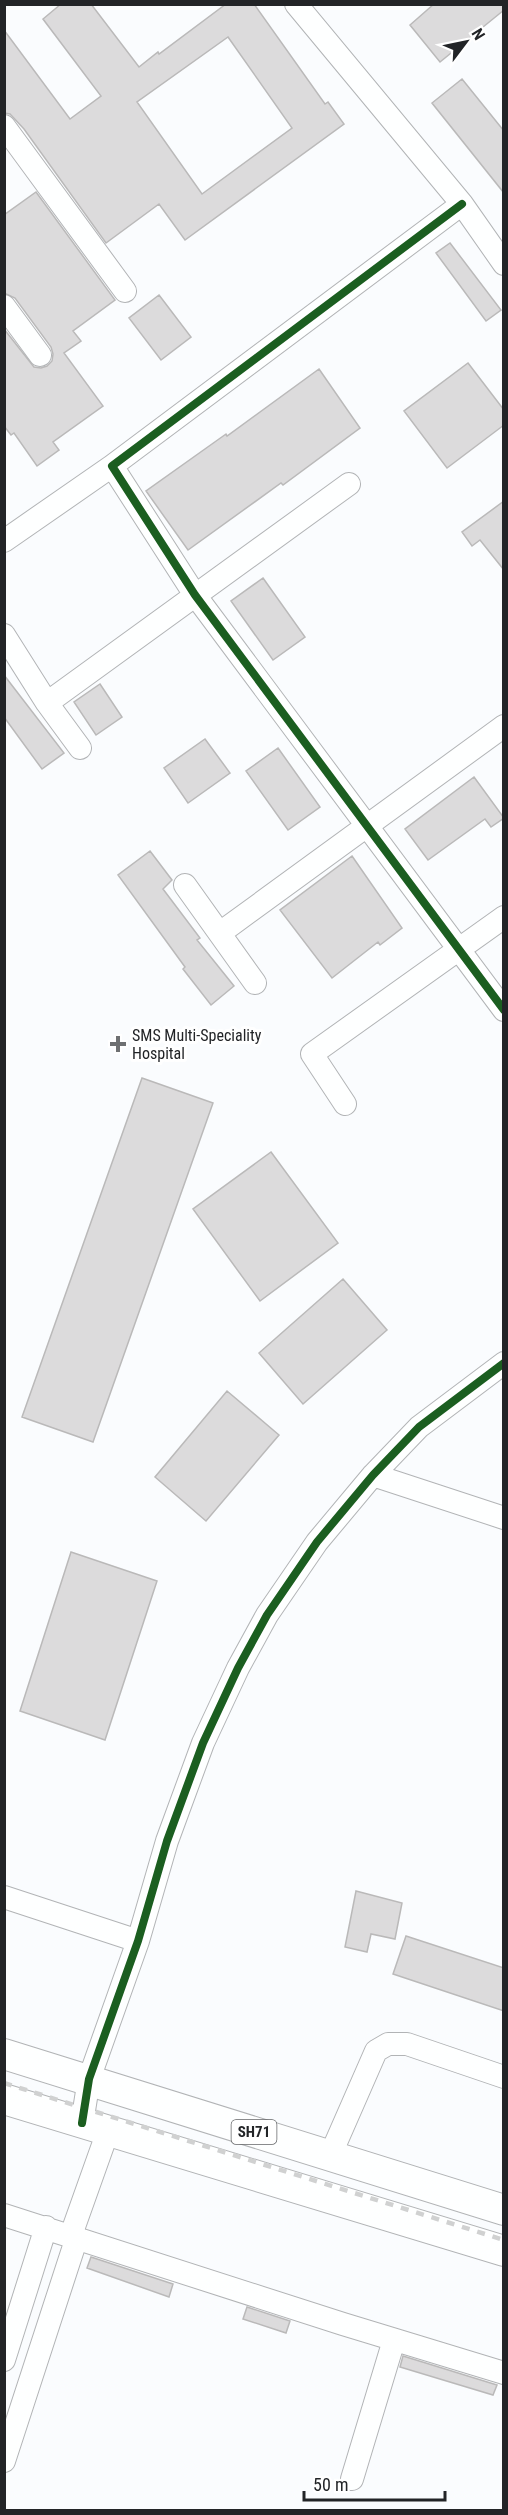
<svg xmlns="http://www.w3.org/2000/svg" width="508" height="2515" viewBox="0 0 508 2515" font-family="'Roboto Condensed',sans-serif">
  <rect width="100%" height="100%" fill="#fafcfe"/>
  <path fill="#dcdbdc" stroke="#bab9b9" stroke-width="1.5" fill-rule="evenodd" d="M61 4H91L139 67 158 52 159 54 226 4H254L325 104 328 102 344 124 185 240 159 204 106 243 24 129 10 114 4 113V30L70 119 101 96 43 19ZM228 37 292 128 202 194 137 102Z
    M434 4H504V10L440 62 410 25Z
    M462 79 504 131V193L432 103Z
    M36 192 115 300 73 331 81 341 64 353 103 406 53 442 59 450 37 466 14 433 11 435 4 426V329L34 367 41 368 47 366 52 361 53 354 51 347 15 298 4 293V215Z
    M450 243 501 310 486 321 436 253Z
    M159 295 191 337 161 360 129 318Z
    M468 363 504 410V425L447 468 404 411Z
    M319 369 360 428 283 485 281 483 188 550 146 491 226 434 227 436Z
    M504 501V570L480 540 472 546 462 532Z
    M263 578 305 637 273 660 231 601Z
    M4 675 64 753 42 769 4 717Z
    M100 684 122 717 96 735 74 702Z
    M205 739 230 773 188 803 164 768Z
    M278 748 320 807 288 830 246 771Z
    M474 777 504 818 491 827 485 819 428 860 405 829Z
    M150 851 172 880 163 889 200 938 197 940 234 986 211 1005 183 969 185 967 118 875Z
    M352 856 402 928 380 945 378 942 332 978 280 910Z
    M142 1078 213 1103 93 1442 22 1417Z
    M271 1152 338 1243 260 1301 193 1209Z
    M343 1279 387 1330 303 1404 259 1353Z
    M227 1391 279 1435 206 1521 155 1477Z
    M71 1552 157 1581 105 1740 20 1711Z
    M356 1891 402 1903 395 1939 371 1934 367 1952 345 1947Z
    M406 1936 504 1968V2011L393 1974Z
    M91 2257 173 2284 169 2297 87 2268Z
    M247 2307 290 2321 286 2333 243 2319Z
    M403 2356 497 2385 493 2395 400 2367Z"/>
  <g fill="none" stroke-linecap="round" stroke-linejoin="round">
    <defs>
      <path id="minor" d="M296 4 462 204 504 264
        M4 126 125 291
        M4 306 40 355
        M112 466 195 595 504 1010
        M4 541 112 466 462 204
        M4 635 47 703 80 748
        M47 703 349 484
        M185 885 255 983
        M220 933 504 726
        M345 1104 312 1054 504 917
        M373 1475 504 1518
        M4 1897 138 1941
        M82 2123 89 2079 138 1941 167 1841 203 1743 238 1668 267 1615 317 1542 373 1475 419 1427 504 1363
        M330 2156 376 2051 388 2044H407L504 2077
        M4 2215 343 2324 504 2373
        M71 2235 108 2131
        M4 2360 46 2227
        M4 2461 77 2237
        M352 2479 394 2340"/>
      <path id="major" d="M4 2054 504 2210
        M4 2099 504 2251"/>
    </defs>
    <use href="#minor" stroke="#b2b4b6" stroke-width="24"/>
    <use href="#major" stroke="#b2b4b6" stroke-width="32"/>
    <use href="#minor" stroke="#feffff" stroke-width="22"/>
    <use href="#major" stroke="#feffff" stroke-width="30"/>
    <path stroke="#d0d1d1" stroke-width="4.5" stroke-dasharray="8 8" stroke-linecap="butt" d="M4 2083 504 2240"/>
    <defs>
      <path id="cycleway" d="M462 204 112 466 195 595 504 1010
        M82 2123 89 2079 138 1941 167 1841 203 1743 238 1668 267 1615 317 1542 373 1475 419 1427 504 1363"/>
    </defs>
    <use href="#cycleway" stroke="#fff" stroke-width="11"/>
    <use href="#cycleway" stroke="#1b5e20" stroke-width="8"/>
  </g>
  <path fill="#6e7072" stroke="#fff" stroke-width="2" d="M115 1035h6v6h6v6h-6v6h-6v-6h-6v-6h6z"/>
  <g text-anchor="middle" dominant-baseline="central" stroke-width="6" stroke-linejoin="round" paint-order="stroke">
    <rect fill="#fff" stroke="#646668" stroke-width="1.5" x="231.5" y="2120" width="45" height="24" rx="4.5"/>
    <g font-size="15" font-weight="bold" fill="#222427">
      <text x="254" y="2132">SH71</text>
    </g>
    <g font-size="16" fill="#222427" stroke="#fff" text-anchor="start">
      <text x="132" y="1035">SMS Multi-Speciality<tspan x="132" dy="18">Hospital</tspan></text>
    </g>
  </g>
  <rect width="508" height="2515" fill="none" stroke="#222427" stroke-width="12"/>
  <g transform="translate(466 42) rotate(58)" stroke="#ffffff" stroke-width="4.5" paint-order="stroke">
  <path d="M0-4.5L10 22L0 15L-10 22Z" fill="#222427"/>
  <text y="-9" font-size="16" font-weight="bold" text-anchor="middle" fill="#222427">N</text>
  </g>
  <path d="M304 2491v9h141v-9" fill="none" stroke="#222427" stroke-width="3"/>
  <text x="313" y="2491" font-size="18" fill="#222427" stroke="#ffffff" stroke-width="4.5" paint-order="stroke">50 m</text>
</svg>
